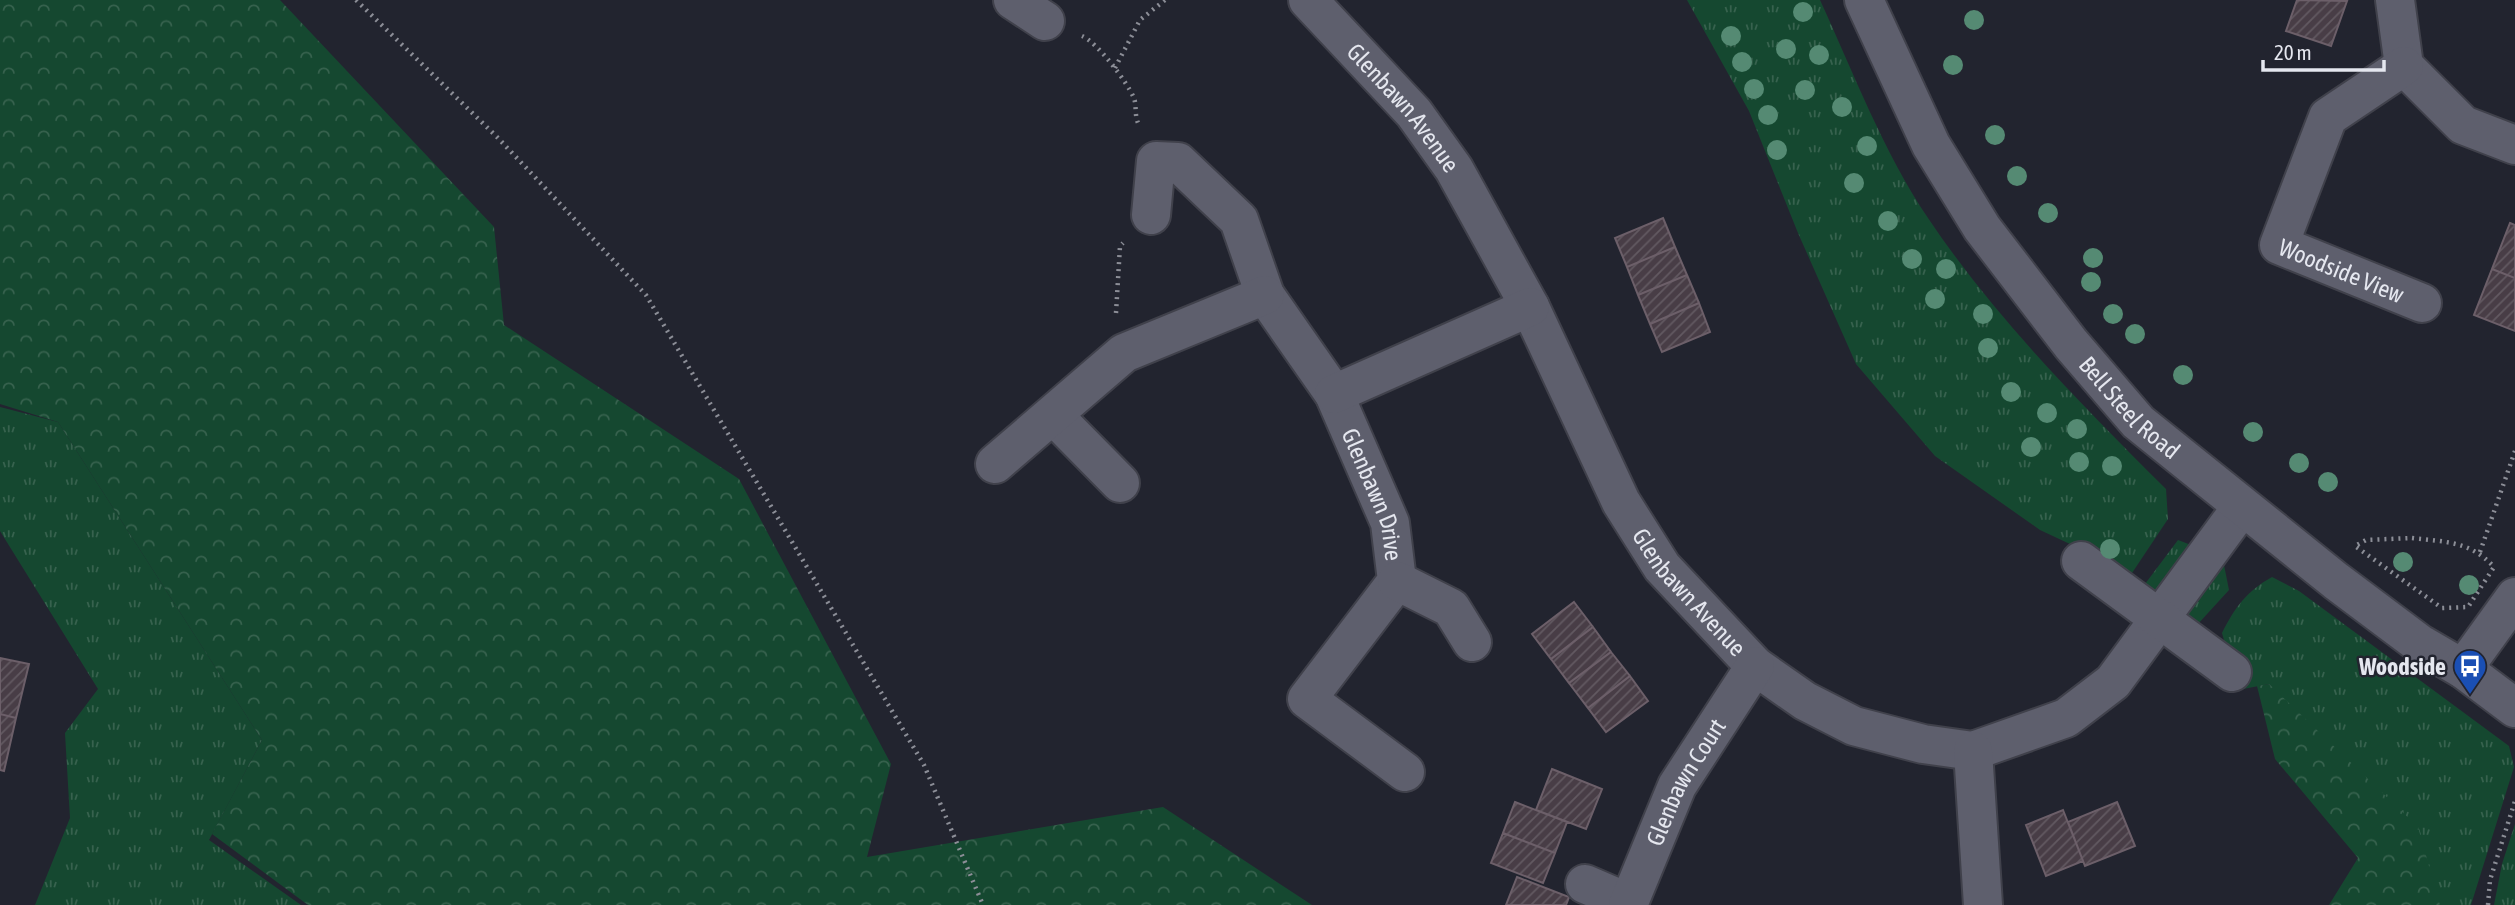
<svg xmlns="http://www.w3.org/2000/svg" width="2515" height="905" viewBox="0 0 2515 905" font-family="'Asap Condensed',sans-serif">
  <defs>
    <pattern id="grass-tufts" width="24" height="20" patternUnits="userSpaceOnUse" patternTransform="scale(1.75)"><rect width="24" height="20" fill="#154830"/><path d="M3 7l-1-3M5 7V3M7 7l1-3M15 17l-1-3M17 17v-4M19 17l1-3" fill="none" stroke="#37624e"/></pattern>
    <pattern id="forest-crowns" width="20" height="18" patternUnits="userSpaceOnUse" patternTransform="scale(1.75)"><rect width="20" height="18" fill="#154830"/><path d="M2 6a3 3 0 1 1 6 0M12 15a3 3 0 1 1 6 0" fill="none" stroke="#37624e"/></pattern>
    <pattern id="building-hatch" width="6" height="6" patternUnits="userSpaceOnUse" patternTransform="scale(1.75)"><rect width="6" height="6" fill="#483d46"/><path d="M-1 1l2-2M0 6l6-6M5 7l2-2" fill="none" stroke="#625961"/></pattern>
  </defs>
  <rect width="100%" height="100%" fill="#22242f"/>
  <path fill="url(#grass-tufts)" d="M1687 0H1820C1853 72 1884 153 1928 218 1995 318 2082 405 2166 489L2168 519 2132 573 2040 530 1935 456 1856 364 1798 233 1749 111Z
    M0 407 58 422 262 740 209 840 301 905H35L70 818 65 733 98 689 0 531Z
    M2178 540 2191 545 2158 591 2145 584Z
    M2224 565 2229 590 2197 625 2184 615Z
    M2272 577 2299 591 2509 746 2514 767 2471 905H2439L2269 684 2238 690 2222 633C2235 607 2247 591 2272 577Z
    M2515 824V905H2494L2502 864Z"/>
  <path fill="url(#forest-crowns)" d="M0 0H280L494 227 504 325 739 479 891 764 867 857 1163 807 1312 905H308L212 834 262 740 58 422 0 404Z
    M2269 684 2418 827 2440 905H2329L2358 858 2275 759 2257 686Z"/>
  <path fill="url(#building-hatch)" stroke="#6c5f69" stroke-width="2" d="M2297 0 2347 1 2331 46 2286 31Z
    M1663 218 1675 247 1627 267 1615 238Z
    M2510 223 2515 225V278L2492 269Z
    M1675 247 1687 275 1638 295 1627 267Z
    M2492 269 2515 278V331L2474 315Z
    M1687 275 1699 303 1650 324 1638 295Z
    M1699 303 1710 332 1662 352 1650 324Z
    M1574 602 1593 627 1551 659 1532 634Z
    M1593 627 1611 652 1569 683 1551 659Z
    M1611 652 1630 676 1588 708 1569 683Z
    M0 658 29 664 16 718 0 714Z
    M1630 676 1648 701 1606 732 1588 708Z
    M0 714 16 718 4 771 0 770Z
    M1552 769 1602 789 1586 829 1536 810Z
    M1515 802 1567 822 1555 853 1503 833Z
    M2117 802 2135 846 2085 866 2068 822Z
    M2063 810 2083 861 2046 876 2026 825Z
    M1503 833 1555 853 1543 883 1491 863Z
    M1517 877 1569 897 1566 905H1506Z"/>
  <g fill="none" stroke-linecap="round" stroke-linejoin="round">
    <defs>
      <g id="minor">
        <path d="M1013 0 1045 21"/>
        <path id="s1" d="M1308 0 1414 113 1454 169 1530 307 1621 502 1662 567 1755 666 1805 701 1854 726 1923 744 1973 751 2066 718 2113 682 2241 508"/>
        <path id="s2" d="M1864 0 1931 145 1982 228 2071 344 2138 422 2336 581 2420 644 2463 669 2515 708"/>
        <path d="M2395 0 2404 66 2463 125 2515 145"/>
        <path id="s3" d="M2404 66 2328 117 2279 245 2422 303"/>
        <path id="s4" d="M1151 215 1156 161 1178 162 1239 220 1265 295 1334 394 1390 523 1397 581 1307 699 1405 772"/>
        <path d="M1334 394 1530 307"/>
        <path d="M1054 416 1120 483"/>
        <path d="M995 464 1124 353 1265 295"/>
        <path d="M2081 561 2232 672"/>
        <path d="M1397 581 1451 608 1472 642"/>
        <path d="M2463 669 2515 597"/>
        <path d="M1973 751 1983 905"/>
        <path d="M1585 884 1629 903"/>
        <path id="s5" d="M1628 905 1677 786 1755 666"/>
      </g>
    </defs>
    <use href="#minor" stroke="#40414b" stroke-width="42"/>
    <path stroke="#8c8e97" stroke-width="4.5" stroke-dasharray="2 5" stroke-linecap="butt" d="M356 0 498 138 646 295 924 765 983 905
      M1082 36C1098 43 1127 82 1134 98 1137 107 1134 116 1139 125
      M1115 68 1140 20 1165 0
      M1116 313 1120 246 1123 243
      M2412 538C2446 542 2470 541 2494 567L2468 607 2442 608 2355 546 2366 540Z
      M2480 552 2515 451
      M2488 905 2490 880 2515 801"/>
    <use href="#minor" stroke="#5e5f6d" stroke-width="38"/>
  </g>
  <g fill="#558a73">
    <circle cx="1803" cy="12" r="10"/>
    <circle cx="1974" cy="20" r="10"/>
    <circle cx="1731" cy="36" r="10"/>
    <circle cx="1786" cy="49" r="10"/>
    <circle cx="1819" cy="55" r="10"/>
    <circle cx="1742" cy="62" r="10"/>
    <circle cx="1953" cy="65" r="10"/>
    <circle cx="1754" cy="89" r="10"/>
    <circle cx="1805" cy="90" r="10"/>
    <circle cx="1842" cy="107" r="10"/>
    <circle cx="1768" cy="115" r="10"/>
    <circle cx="1995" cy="135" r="10"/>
    <circle cx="1867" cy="146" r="10"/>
    <circle cx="1777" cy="150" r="10"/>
    <circle cx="2017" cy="176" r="10"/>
    <circle cx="1854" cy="183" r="10"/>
    <circle cx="2048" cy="213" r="10"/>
    <circle cx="1888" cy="221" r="10"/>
    <circle cx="2093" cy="258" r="10"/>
    <circle cx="1912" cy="259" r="10"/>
    <circle cx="1946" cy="269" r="10"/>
    <circle cx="2091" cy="282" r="10"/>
    <circle cx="1935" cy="299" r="10"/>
    <circle cx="1983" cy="314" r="10"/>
    <circle cx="2113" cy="314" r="10"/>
    <circle cx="2135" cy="334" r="10"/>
    <circle cx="1988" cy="348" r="10"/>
    <circle cx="2183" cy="375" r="10"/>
    <circle cx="2011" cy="392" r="10"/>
    <circle cx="2047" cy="413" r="10"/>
    <circle cx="2077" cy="429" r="10"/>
    <circle cx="2253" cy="432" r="10"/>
    <circle cx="2031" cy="447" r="10"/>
    <circle cx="2079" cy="462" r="10"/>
    <circle cx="2299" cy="463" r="10"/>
    <circle cx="2112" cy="466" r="10"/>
    <circle cx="2328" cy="482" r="10"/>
    <circle cx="2110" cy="549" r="10"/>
    <circle cx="2403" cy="562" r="10"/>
    <circle cx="2469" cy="585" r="10"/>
  </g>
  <defs>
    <symbol id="bus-pin" viewBox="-11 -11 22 30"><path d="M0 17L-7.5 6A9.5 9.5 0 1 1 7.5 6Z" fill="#1a4fb4" stroke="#22242f"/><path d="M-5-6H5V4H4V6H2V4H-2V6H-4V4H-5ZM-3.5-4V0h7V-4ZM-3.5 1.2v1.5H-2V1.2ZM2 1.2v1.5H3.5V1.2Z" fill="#fff"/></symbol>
  </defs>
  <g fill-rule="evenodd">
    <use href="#bus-pin" x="2451" y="647" width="38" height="52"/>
  </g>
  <g text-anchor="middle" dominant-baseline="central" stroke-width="5" stroke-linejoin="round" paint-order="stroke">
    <g font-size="24" fill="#e5e7ef" stroke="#22242f">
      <text stroke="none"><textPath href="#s1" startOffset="144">Glenbawn Avenue</textPath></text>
      <text stroke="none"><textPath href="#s3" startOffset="296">Woodside View</textPath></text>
      <text stroke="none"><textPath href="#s2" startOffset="490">Bell Steel Road</textPath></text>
      <text stroke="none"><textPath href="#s4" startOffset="469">Glenbawn Drive</textPath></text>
      <text stroke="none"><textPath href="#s1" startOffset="710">Glenbawn Avenue</textPath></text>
      <text stroke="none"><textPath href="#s5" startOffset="136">Glenbawn Court</textPath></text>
    </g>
    <g font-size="24" font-weight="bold" fill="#e5e7ef" stroke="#22242f" text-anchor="end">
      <text x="2446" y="666">Woodside</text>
    </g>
  </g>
  <path d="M2263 60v10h121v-10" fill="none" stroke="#e5e7ef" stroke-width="3.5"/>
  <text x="2274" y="60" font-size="21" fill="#e5e7ef" stroke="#22242f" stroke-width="5" paint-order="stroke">20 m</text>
</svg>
